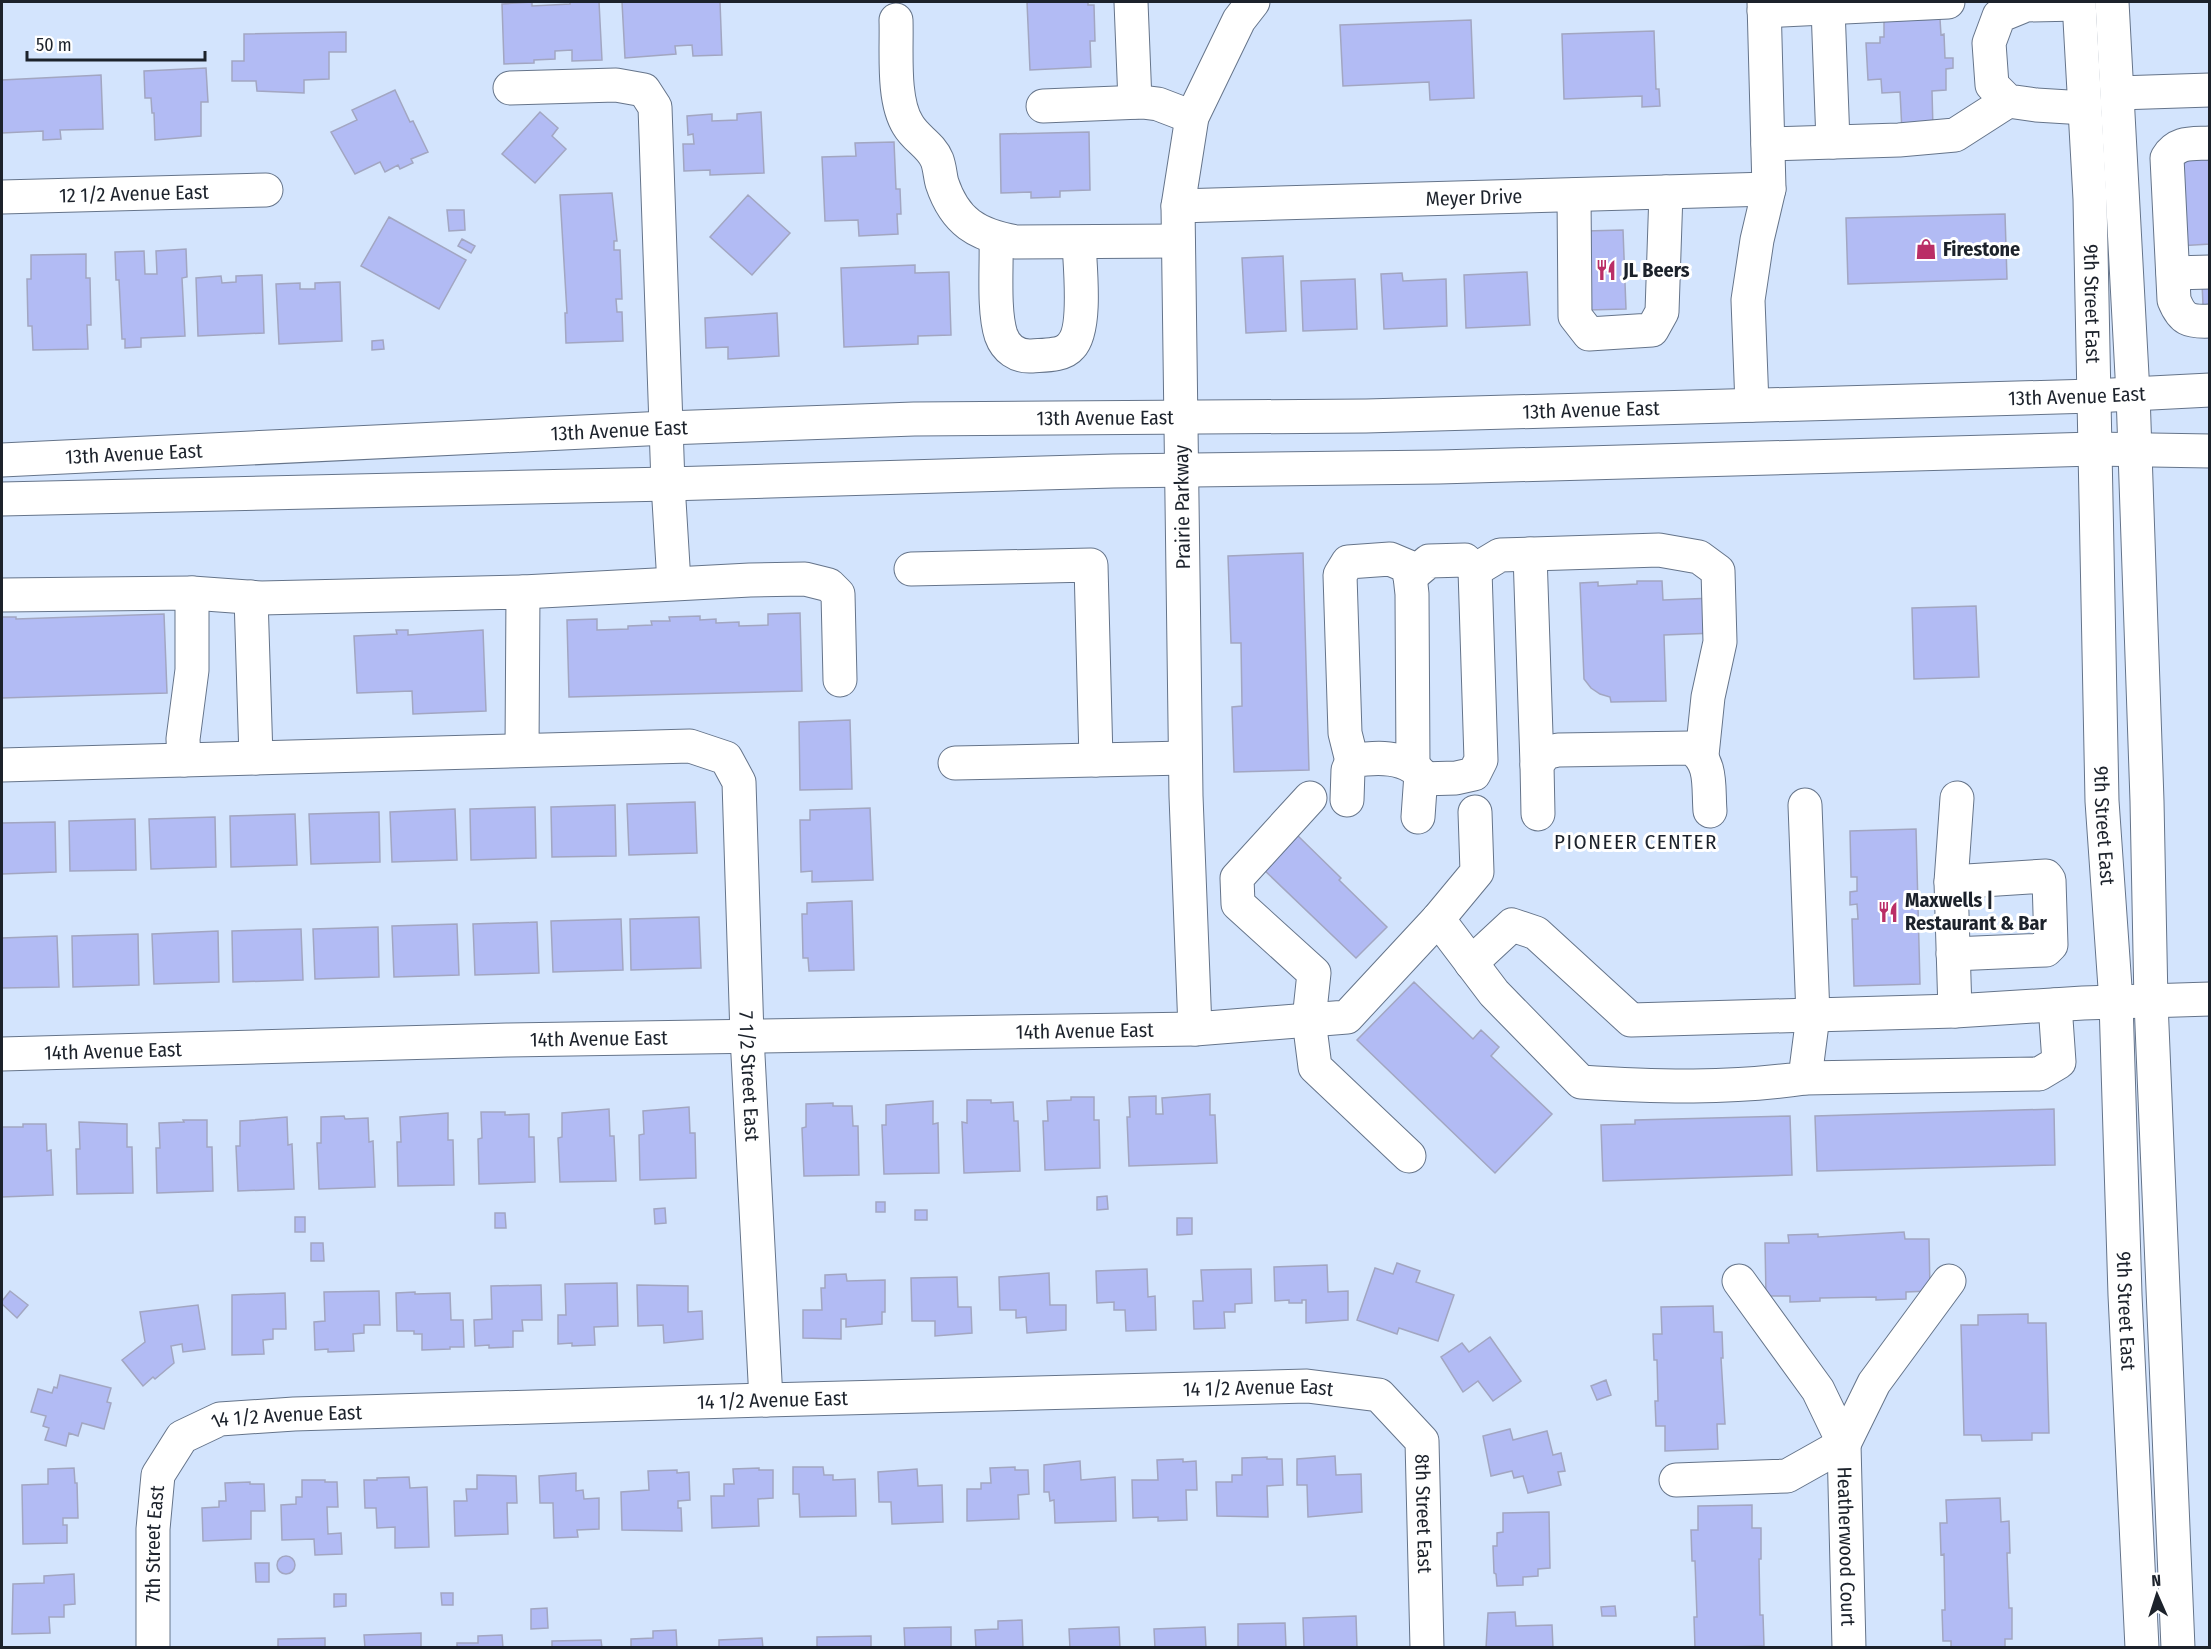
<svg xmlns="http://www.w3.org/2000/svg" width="2211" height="1649" viewBox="0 0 2211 1649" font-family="'Fira Sans Condensed',sans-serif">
  <rect width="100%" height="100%" fill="#d3e4fd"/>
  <path fill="#b2bbf4" stroke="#a2a6c1" stroke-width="1.5" d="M532 2V6L570 4V2H599L602 60 572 61V50L555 51V59L534 60V63L504 64 502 4Z
    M622 2H720L722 55 693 56 692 45 675 46 676 54 625 58Z
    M1027 2H1088V5H1094L1095 41H1090L1091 67 1030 70Z
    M1940 19 1941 35 1944 34 1945 58H1953V68L1946 69V90L1932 91 1933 130 1902 131 1900 92 1882 93 1881 79 1868 80 1866 43H1880V37H1884V21Z
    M1471 20 1474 98 1430 100 1429 82 1343 86 1340 25Z
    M1654 31 1656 89H1659L1660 106 1642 107V96L1564 99 1562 34Z
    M346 32V52H329V79L304 80V93L257 91 256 81H232V61H244V34Z
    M206 68 208 102H201V136L155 140 154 113H152L151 98H145L144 71Z
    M101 75 103 129 60 130 61 139 43 140V131L2 133V80Z
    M395 90 410 122 413 121 428 152 411 159 413 163 400 169 398 165 385 172 380 162 355 174 331 132 357 120 352 110Z
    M540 112 558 128 552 136 566 149 535 183 502 154Z
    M761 112 764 173 710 175V170L684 171 683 144H694L693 134 688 135 687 116 712 114V121L737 120V114Z
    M1089 132 1090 190 1060 191V197L1031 198V192L1001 193 1000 134Z
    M894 142 896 189H900L901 214H897L898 234 859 236 858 220 825 221 822 157 856 156 855 143Z
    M2210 155V244L2178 246 2175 156Z
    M612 193 617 241H614V250H620L622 299H616L617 312H622L623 341 566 343 565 313H567L560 195Z
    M748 195 790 233 752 275 710 237Z
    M447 210H464L465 230 449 231Z
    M2005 214 2007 279 1848 284 1846 218Z
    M389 217 466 260 439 309 361 266Z
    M1623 230 1626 309 1588 310 1586 231Z
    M462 239 475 246 471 253 458 246Z
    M186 249 187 277 182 278 185 336 141 338V347L125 348V339H122L119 280H116L115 252 144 251 145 274H157L156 251Z
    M86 254V278H90L91 325H87L88 349 33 350 32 326H28L27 279H31V255Z
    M1283 256 1286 331 1246 333 1242 258Z
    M915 265V273L949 272 951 335 918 336V344L844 347 841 268Z
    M1527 272 1530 325 1466 328 1464 275Z
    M1402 273 1403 281 1446 279 1447 326 1384 329 1381 274Z
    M262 275 264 333 198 336 196 278 221 276 222 283 236 282V276Z
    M1355 279 1357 329 1303 331 1301 281Z
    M340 282 342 341 279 344 276 284 300 283V289H315V283Z
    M2210 282V305H2203L2202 283Z
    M777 313 779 356 728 359V347L706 348 705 318Z
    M383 340 384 349 372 350V341Z
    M1303 553 1309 770 1234 772 1232 707 1242 706 1241 643H1231L1228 556Z
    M1637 581H1662L1663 600 1714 598 1715 633 1664 635 1666 701 1611 702 1610 697 1600 694 1591 688 1584 679 1580 583 1598 582V586L1637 584Z
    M1976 606 1979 677 1914 679 1912 608Z
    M800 613 802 691 569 697 567 620 597 619V630L628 629V626L652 625 651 621H670L669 617 700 616V620L716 619V623L739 622V626L768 625V614Z
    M164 614 167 693 2 698V617H16V619Z
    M396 630H408V635L483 630 486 711 413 714 412 691 357 693 354 636 397 634Z
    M850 720 852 789 800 790 799 722Z
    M695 802 697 853 629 855 627 804Z
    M615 805 616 856 552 857 551 807Z
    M535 807 536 858 471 860 470 809Z
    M870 808 873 880 812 882V871L801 872 800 820H810V810Z
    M455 809 457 860 392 862 390 812Z
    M379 812 380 862 311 864 309 814Z
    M295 814 297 865 231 867 230 816Z
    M215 817 216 867 151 869 149 819Z
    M135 819 136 870 70 871 69 821Z
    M55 822 56 872 2 874V823Z
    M1916 829 1920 984 1854 986 1852 919H1858L1857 904 1850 905V892L1857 891V877H1851L1850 831Z
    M1296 834 1341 878 1339 880 1387 927 1356 958 1262 868Z
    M852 901 854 970 809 971 808 958H803L802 914H807V903Z
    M699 917 701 968 631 970 630 919Z
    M621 919 623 970 553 972 551 921Z
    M537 922 539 973 475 975 473 924Z
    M457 924 459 975 394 977 392 926Z
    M378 927 379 977 315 979 313 929Z
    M301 929 303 980 233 982 232 931Z
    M218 931 219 982 154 984 152 934Z
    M138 934 139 985 73 987 72 936Z
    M57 936 59 987 2 988V938Z
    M1414 982 1473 1039 1481 1030 1499 1047 1491 1056 1552 1114 1495 1173 1357 1040Z
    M1210 1094V1115H1215L1217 1163 1129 1166 1127 1117H1130L1129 1097 1156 1096V1114H1163L1162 1098Z
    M1071 1097H1094V1120H1099L1100 1168 1045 1170 1043 1121H1048L1047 1101 1071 1100Z
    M967 1100H991V1103L1013 1102 1014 1121H1018L1020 1171 964 1173 962 1122 967 1123Z
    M933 1101V1124L938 1123 939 1173 884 1174 882 1125H886V1105Z
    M833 1103V1106H852L853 1126H858L859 1175 804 1176 802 1128 806 1127V1104Z
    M689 1107 690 1133H695L696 1178 640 1180 639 1135 644 1134 643 1111Z
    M609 1109 610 1136H614L616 1181 560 1182 558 1138 562 1137V1113Z
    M2054 1109 2055 1165 1817 1171 1815 1116Z
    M481 1112H505V1115L529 1114V1137H534L535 1182 479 1184 478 1139 482 1138Z
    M448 1113V1140H453L454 1185 398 1186 397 1142H401L400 1117Z
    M344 1116 345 1119 368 1118 369 1142 373 1141 375 1187 319 1189 317 1143H321V1117Z
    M1790 1116 1792 1175 1603 1181 1601 1125 1635 1124V1120Z
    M287 1117 288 1145 292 1144 294 1189 238 1191 236 1146H240V1121Z
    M183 1120H207V1147H212L213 1191 157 1193 156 1148H160L159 1123 184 1122Z
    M79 1122 127 1124V1147H132L133 1193 77 1194 76 1149H80Z
    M23 1124H46L47 1151 51 1150 53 1195 2 1197V1127H23Z
    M1107 1196 1108 1209 1097 1210V1197Z
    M876 1202H885V1212H876Z
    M665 1208 666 1223 655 1224 654 1209Z
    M915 1210H927V1220H915Z
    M495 1213H505L506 1228H495Z
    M295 1217H305V1232H295Z
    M1177 1218H1192V1234L1177 1235Z
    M1904 1232 1905 1239H1929L1930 1291 1906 1292V1299L1876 1300V1297L1820 1298V1301L1790 1302V1296H1766L1765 1243H1789L1788 1235 1818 1234V1237Z
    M311 1243H323L324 1261H311Z
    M1397 1263 1420 1271 1416 1282 1454 1295 1438 1341 1399 1328 1397 1334 1357 1320 1375 1268 1393 1274Z
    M1327 1265 1328 1292 1348 1291V1320L1306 1323V1300H1302V1303H1289V1300L1275 1301 1274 1267Z
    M1147 1269 1148 1297 1155 1296 1156 1330 1126 1331 1125 1310H1114V1302L1097 1303 1096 1271Z
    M1251 1269 1252 1303 1235 1304V1312H1224L1225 1328 1194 1329 1193 1301H1203L1201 1270Z
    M1049 1273 1050 1305H1066V1330L1027 1333 1026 1317 1016 1318V1310H1000L999 1277Z
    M846 1274 847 1281 885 1280V1312H882V1324L846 1327V1319H841V1339L803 1338V1310H822L821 1288H825V1275Z
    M957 1277 958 1307H971L972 1333 935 1336V1321H912L911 1278Z
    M617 1283 618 1326 594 1327 595 1345 572 1346V1343L558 1344V1315H566L565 1284Z
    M541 1285 542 1320H522L523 1331H513V1347L489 1348V1345L475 1346 474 1320 492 1319 491 1286Z
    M637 1285 688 1286V1312L702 1311 703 1339 664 1343 663 1325 638 1326Z
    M10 1291 28 1305 17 1318 2 1304V1301Z
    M379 1291 380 1325H364V1333L353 1334 354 1351 328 1352V1349L315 1350 314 1322 325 1321 324 1292Z
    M415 1292V1294L450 1293 451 1320H463L464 1347H450V1349L422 1350V1334H414V1331H397L396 1293Z
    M285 1293 286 1329H273V1339L263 1340 264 1354 232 1355V1295Z
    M198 1305 205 1349 183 1352 182 1344 171 1346 174 1363 155 1379 153 1377 143 1386 122 1360 145 1342 140 1312Z
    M1713 1306 1714 1332H1722L1723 1358H1721L1725 1424H1717L1718 1449 1665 1451V1426H1656L1655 1401H1658L1657 1360H1654L1653 1334H1662L1661 1307Z
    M2028 1314V1323H2046L2049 1433H2032V1440L1982 1441 1981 1435H1964L1961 1325H1978V1315Z
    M1490 1337 1521 1381 1493 1401 1478 1381 1463 1392 1441 1357 1462 1343 1469 1352Z
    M60 1375 111 1388 107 1402 111 1403 104 1429 82 1423 78 1436 69 1433 66 1446 45 1440 49 1428 43 1426 46 1416 31 1412 38 1389 52 1393 54 1387 57 1388Z
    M1606 1380 1611 1395 1597 1400 1591 1386Z
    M1510 1429 1513 1440 1547 1431 1553 1455 1561 1453 1565 1471 1558 1472 1561 1485 1528 1493 1523 1476 1514 1478 1512 1471 1491 1476 1483 1436Z
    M1335 1456 1336 1475 1361 1474 1362 1512 1308 1517 1307 1485H1297V1459Z
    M1267 1457V1459H1282L1283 1485 1267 1486 1268 1517 1217 1516 1216 1482H1232V1475H1242V1458Z
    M1183 1459V1462L1196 1461 1197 1490H1186L1187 1520 1158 1521V1517L1133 1518 1132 1480H1158L1157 1460Z
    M1080 1461 1081 1480 1115 1477 1116 1521 1055 1523 1054 1500 1050 1501 1049 1492H1044V1465Z
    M793 1467H823L824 1475H833V1480L855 1479 856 1516 800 1517 799 1494H793Z
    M1015 1467V1470H1028L1029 1494 1018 1495 1019 1519 967 1521V1489H981V1483H991L990 1468Z
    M74 1468 75 1483H77L78 1518H63V1525H67V1543L23 1544 22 1485 48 1484V1469Z
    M759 1468V1470H773V1498L758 1499 759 1526 712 1528 711 1496H724V1484H734L733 1469Z
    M917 1469 918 1486 942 1485 943 1522 892 1524 891 1502H879L878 1472Z
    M677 1470V1473L689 1472 690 1500 678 1501V1508H681L682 1531 622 1530 621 1492 649 1490 648 1471Z
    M576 1473V1491L583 1490 584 1499 599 1498V1529L577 1530 578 1537 554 1538 553 1503H540L539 1476Z
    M477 1475 516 1476 517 1503H507L508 1534 455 1536 454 1501H467L466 1489H477Z
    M409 1477 410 1488 427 1487 429 1547 395 1548V1527L377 1528 376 1508H365L364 1480H377V1478Z
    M302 1480H325V1482H337L338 1507H327L328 1534 341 1533 342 1554 315 1555 314 1539 282 1540 281 1505 296 1504V1497H302Z
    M250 1482V1484H264L265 1511H251V1539L203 1541 202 1508 219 1507V1501H226L225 1483Z
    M2000 1498 2001 1522 2009 1521 2010 1553H2007L2009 1608H2012V1639H2005V1648H1951V1641H1943L1942 1610H1945L1944 1554 1941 1555 1940 1523H1947L1946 1500Z
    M1752 1505V1528H1761V1559H1759L1760 1615H1763L1764 1646 1695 1648 1694 1617H1697L1695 1561H1692L1691 1530H1698V1506Z
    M1549 1512 1550 1568 1538 1569V1576L1523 1577V1585L1497 1586 1496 1574 1494 1573 1493 1546H1497V1533L1503 1532V1513Z
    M277 1565a9 9 0 1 1 18 0a9 9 0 1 1-18 0Z
    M255 1563H269V1582H256Z
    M74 1574 75 1604 64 1605V1617H49L50 1633 12 1634 13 1584 44 1583V1576Z
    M441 1593H453V1605H442Z
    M334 1594H346V1606L334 1607Z
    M1615 1606 1616 1616H1602L1601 1607Z
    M547 1608 548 1628 531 1629V1609Z
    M1515 1612 1516 1626 1552 1625 1553 1648H1486L1488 1613Z
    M1356 1616 1357 1648H1299L1304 1647 1303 1618Z
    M1022 1620 1023 1648H976L975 1630 998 1629V1621Z
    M1285 1623 1286 1648H1238V1624Z
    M951 1627V1648H905L904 1628Z
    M1119 1627 1120 1648H1070L1069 1629Z
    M1205 1627 1206 1648H1155L1154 1629Z
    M676 1630 677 1648H631V1639L653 1638V1631Z
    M421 1633V1648H365L364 1635Z
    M502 1635 503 1648H457V1643H478V1636Z
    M871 1636V1648H817V1637Z
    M325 1638V1648H278V1639Z
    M762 1638 763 1648H719V1640Z
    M601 1640 602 1648H552V1641Z"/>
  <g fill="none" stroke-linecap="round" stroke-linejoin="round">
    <defs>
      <g id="minor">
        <path d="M1131 2 1135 102"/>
        <path d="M2079 4 2026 5 1999 16 1989 43 1992 85 2008 101 2036 105 2085 108"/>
        <path d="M1828 8 1833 142"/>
        <path d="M1764 11 1948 2"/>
        <path d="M896 20C897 50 892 100 908 125 916 139 931 145 937 160 940 168 940 176 942 183 955 222 977 235 1016 242L1178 241"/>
        <path d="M510 88 616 85 644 90 655 107 668 484 674 583"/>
        <path d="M2118 93 2210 90"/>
        <path d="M1043 106 1142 102 1158 104 1192 117"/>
        <path d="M2210 143C2192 144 2177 141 2167 158L2174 300C2182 320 2189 322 2210 321"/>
        <path d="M1768 144 1899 140 1955 135 2008 101"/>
        <path d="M1574 195 1575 316 1589 334 1652 330 1662 312 1666 192"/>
        <path id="s1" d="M2 197 266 190"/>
        <path id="s2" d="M1178 206 1769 189"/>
        <path d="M996 239C997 266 993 310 1001 335 1006 349 1017 357 1032 356 1044 355 1063 356 1071 346 1087 330 1080 266 1079 243"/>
        <path d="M2173 273 2210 272"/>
        <path d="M1752 405 1748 300 1757 240 1769 189 1764 2"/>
        <path d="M1530 554 1537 765"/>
        <path d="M911 569 1091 565 1096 760"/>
        <path d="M1475 570 1500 555 1659 550 1699 557 1718 571 1720 642 1708 697 1702 755"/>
        <path d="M1410 577 1429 561 1465 560 1475 570 1481 760 1474 774 1456 778 1421 779"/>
        <path d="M523 592 750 580 805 579 829 585 838 594 840 680"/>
        <path d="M2 595 192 593 261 598 523 592 522 750"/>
        <path d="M251 597 256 758"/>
        <path d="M184 760 183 739 192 670V593"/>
        <path d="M1352 761 1345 733 1340 575 1348 562 1390 559 1409 567 1412 594 1413 765"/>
        <path d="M955 763 1185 758"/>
        <path id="s3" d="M2 765 690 746 726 758 739 782 747 1036 766 1400"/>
        <path d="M1310 798 1237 878 1238 904 1314 973 1309 1020 1315 1067 1409 1156"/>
        <path d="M1347 800 1348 770 1352 761C1375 757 1404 755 1421 774L1418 817"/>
        <path d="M1538 814 1537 765 1545 753 1558 750 1691 748C1713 762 1708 787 1710 811"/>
        <path d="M1951 882 2046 876 2049 880 2051 945 2046 950 1953 954"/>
        <path d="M1438 919 1494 993 1581 1082C1656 1087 1731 1089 1805 1078L1813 1016 1805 805"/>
        <path d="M1471 963 1512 925 1536 933 1631 1020 1955 1011 2083 1003 2210 999"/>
        <path d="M1955 1011 1951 882 1957 798"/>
        <path d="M1195 1029 1186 796 1178 206 1192 117 1239 20 1253 2"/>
        <path id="s4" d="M2 1054 507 1040 1195 1029 1347 1017 1438 919 1477 872 1475 812"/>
        <path d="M1805 1078 2039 1074 2059 1062 2055 1005"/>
        <path id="s5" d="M1739 1281 1818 1390 1844 1444 1849 1648"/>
        <path d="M1676 1480 1787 1476 1844 1444 1874 1383 1949 1281"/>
        <path id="s6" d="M153 1648V1529L158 1475 182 1437 220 1419 294 1414 766 1400 1307 1386 1379 1395 1422 1441 1427 1648"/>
      </g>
      <g id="major">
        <path id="s7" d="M2079 2 2090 199 2102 801 2116 1002 2125 1295 2142 1648"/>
        <path d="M2112 2 2133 394 2147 801 2151 1002 2178 1648"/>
        <path id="s8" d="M2 460 666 428 914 419 1366 416 2093 396 2210 390"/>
        <path d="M2 499 668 484 1113 471 1439 467 2094 449 2210 451"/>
      </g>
    </defs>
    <use href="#minor" stroke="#65748a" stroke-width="35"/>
    <use href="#major" stroke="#65748a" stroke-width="35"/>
    <use href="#minor" stroke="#fff" stroke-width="33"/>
    <use href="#major" stroke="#fff" stroke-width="33"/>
  </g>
  <defs>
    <symbol id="shop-bare" viewBox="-9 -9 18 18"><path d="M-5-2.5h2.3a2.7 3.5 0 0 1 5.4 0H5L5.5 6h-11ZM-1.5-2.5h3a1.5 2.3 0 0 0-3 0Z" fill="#ba2e66" stroke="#fff" stroke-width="2.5" paint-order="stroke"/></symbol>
    <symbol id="restaurant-bare" viewBox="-9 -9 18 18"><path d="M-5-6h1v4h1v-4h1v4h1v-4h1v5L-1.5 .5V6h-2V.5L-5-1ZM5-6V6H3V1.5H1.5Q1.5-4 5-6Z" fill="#ba2e66" stroke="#fff" stroke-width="2.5" paint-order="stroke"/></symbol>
  </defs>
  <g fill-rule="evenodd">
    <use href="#shop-bare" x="1911" y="234" width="30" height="30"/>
    <use href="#restaurant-bare" x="1591" y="255" width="30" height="30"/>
    <use href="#restaurant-bare" x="1873" y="897" width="30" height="30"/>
  </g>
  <g text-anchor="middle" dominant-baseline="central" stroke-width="6" stroke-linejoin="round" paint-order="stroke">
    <g font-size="20" fill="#1c222b" stroke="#fff">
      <text stroke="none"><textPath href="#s1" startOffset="132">12 1/2 Avenue East</textPath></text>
      <text stroke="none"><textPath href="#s2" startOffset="296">Meyer Drive</textPath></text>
      <text stroke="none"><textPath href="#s7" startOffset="302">9th Street East</textPath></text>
      <text stroke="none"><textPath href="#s8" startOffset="2076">13th Avenue East</textPath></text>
      <text stroke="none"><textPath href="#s8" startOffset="1590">13th Avenue East</textPath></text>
      <text stroke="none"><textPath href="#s8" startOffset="1104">13th Avenue East</textPath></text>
      <text stroke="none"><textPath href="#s8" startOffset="618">13th Avenue East</textPath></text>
      <text stroke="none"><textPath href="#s8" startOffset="132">13th Avenue East</textPath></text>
      <text transform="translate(1182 507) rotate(-91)">Prairie Parkway</text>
      <text stroke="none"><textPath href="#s7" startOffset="824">9th Street East</textPath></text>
      <text stroke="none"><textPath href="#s4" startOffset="1083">14th Avenue East</textPath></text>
      <text stroke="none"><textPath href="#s4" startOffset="597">14th Avenue East</textPath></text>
      <text stroke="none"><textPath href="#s4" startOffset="111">14th Avenue East</textPath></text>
      <text stroke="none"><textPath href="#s3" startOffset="1048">7 1/2 Street East</textPath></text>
      <text stroke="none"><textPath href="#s7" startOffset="1310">9th Street East</textPath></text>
      <text stroke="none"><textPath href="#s6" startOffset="1299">14 1/2 Avenue East</textPath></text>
      <text stroke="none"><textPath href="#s6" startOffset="813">14 1/2 Avenue East</textPath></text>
      <text stroke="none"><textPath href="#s6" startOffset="327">14 1/2 Avenue East</textPath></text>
      <text stroke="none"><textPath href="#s6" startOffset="1556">8th Street East</textPath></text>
      <text stroke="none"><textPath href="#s6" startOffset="104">7th Street East</textPath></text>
      <text stroke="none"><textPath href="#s5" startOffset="297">Heatherwood Court</textPath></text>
    </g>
    <g font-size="20" font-weight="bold" fill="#1c222b" stroke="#fff" text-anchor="start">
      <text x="1943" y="249">Firestone</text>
      <text x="1623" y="270">JL Beers</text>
      <text x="1905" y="900">Maxwells |<tspan x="1905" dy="23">Restaurant &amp; Bar</tspan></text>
    </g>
    <g font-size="21" letter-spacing="1.5" fill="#1c222b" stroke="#fff">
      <text x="1636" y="842">PIONEER CENTER</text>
    </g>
  </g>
  <rect width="2211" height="1649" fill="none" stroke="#1c222b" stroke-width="6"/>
  <g transform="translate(2157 1595) rotate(357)" stroke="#ffffff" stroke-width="4.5" paint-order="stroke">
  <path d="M0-4.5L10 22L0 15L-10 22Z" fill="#1c222b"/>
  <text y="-9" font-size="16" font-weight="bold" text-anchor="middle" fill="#1c222b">N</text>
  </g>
  <path d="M27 51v9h178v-9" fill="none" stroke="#1c222b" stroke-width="3"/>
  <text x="36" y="51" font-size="18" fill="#1c222b" stroke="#ffffff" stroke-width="4.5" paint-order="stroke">50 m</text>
</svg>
